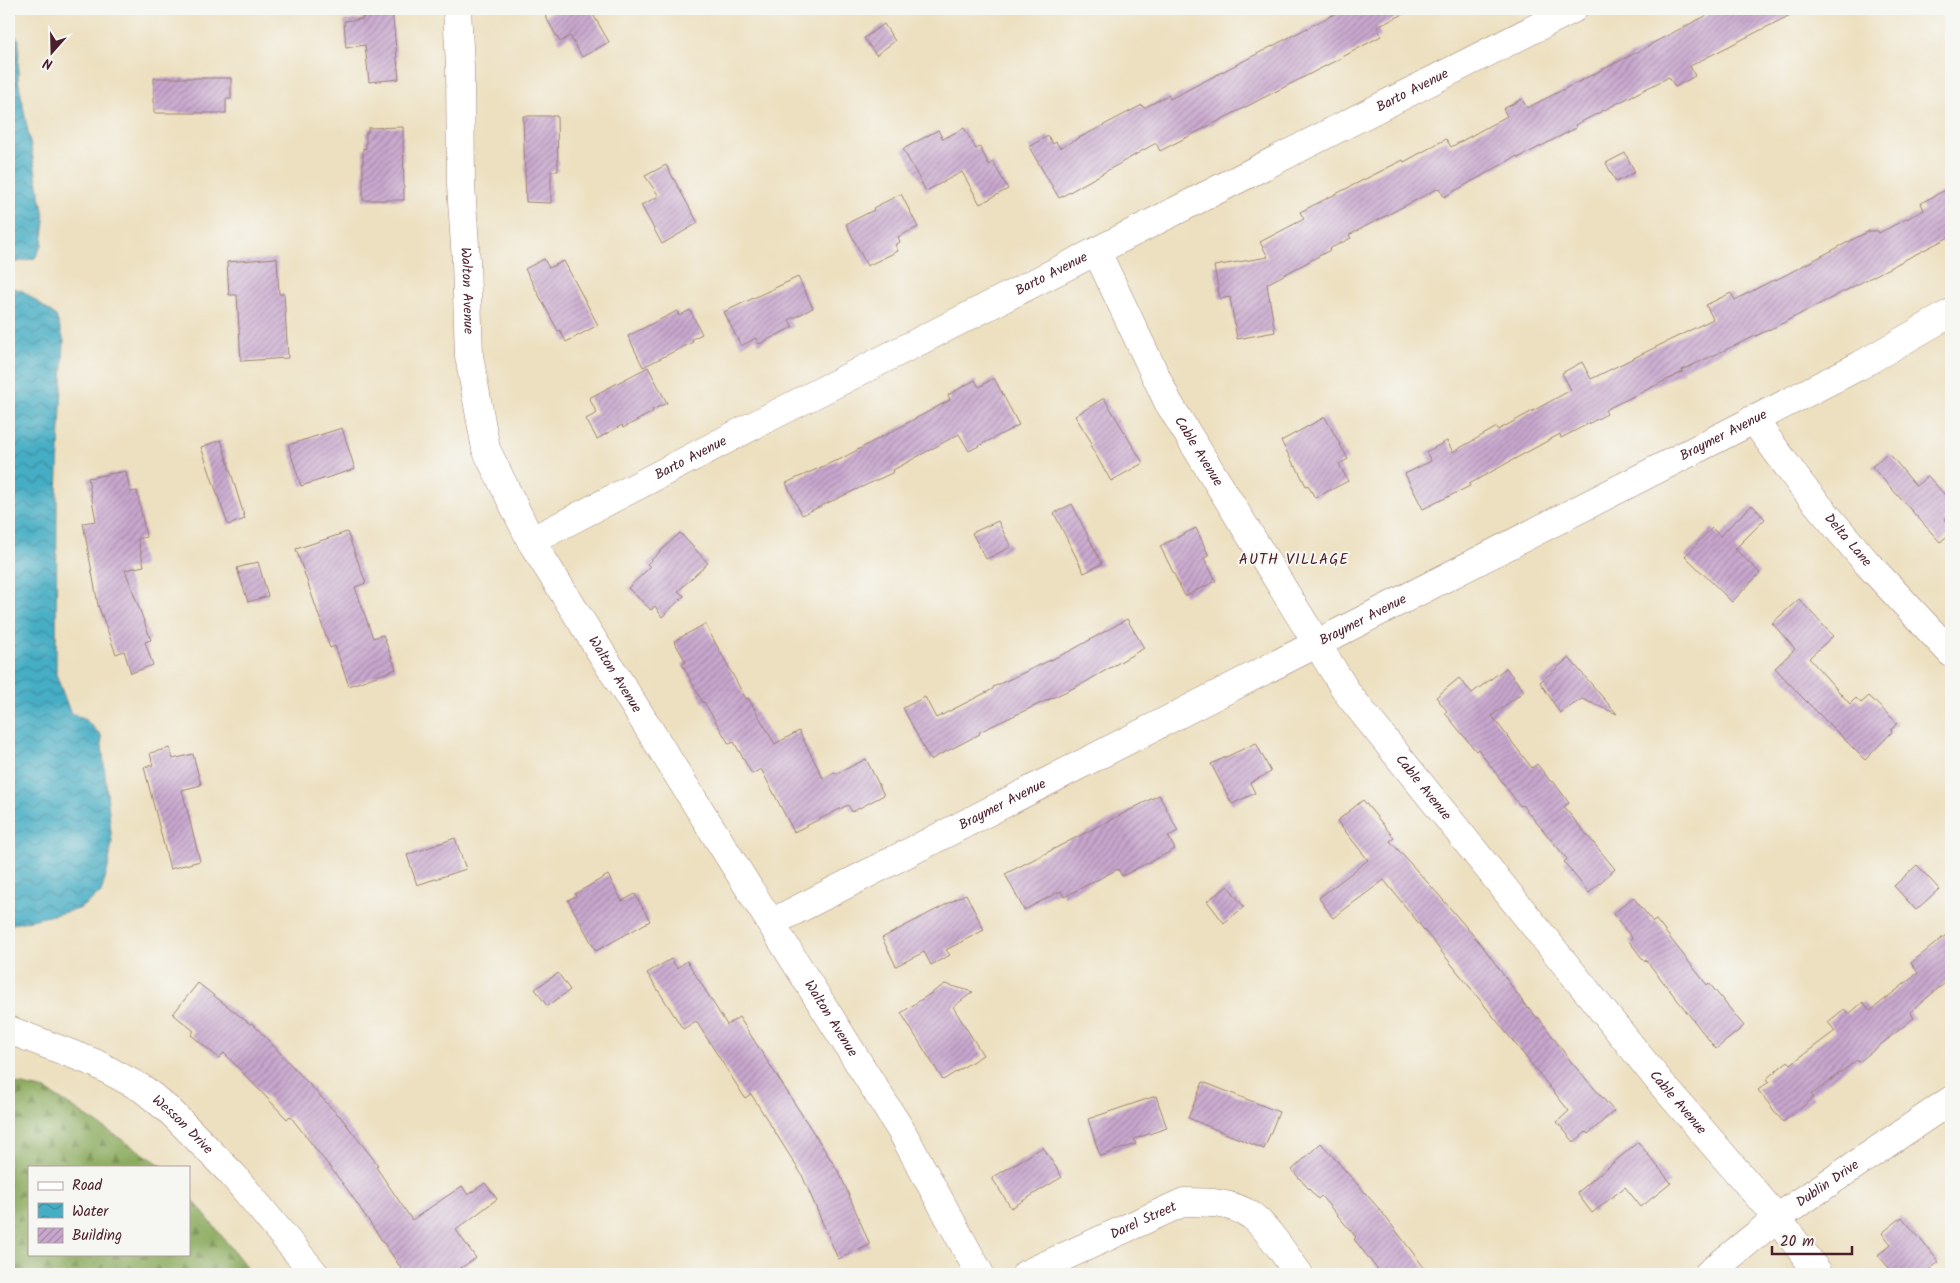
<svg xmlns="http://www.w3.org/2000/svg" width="1960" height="1283" viewBox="0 0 1960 1283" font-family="Kalam,sans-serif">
  <defs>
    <pattern id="forest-firs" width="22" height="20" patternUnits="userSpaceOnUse" patternTransform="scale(1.25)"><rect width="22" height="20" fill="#8dac60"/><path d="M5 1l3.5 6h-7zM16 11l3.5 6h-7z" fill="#758b4f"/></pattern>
    <pattern id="water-waves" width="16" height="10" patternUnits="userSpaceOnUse" patternTransform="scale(1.25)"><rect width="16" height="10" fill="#45adc4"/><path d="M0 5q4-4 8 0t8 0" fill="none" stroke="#3c8c9f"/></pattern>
    <pattern id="building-hatch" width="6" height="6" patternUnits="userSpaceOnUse" patternTransform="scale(1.25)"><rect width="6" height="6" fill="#c8a7ce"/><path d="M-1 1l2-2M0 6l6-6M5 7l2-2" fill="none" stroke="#a487a7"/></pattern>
  </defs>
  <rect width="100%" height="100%" fill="#f6f6f2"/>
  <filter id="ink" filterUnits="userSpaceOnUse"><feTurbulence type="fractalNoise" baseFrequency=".02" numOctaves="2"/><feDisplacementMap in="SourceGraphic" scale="10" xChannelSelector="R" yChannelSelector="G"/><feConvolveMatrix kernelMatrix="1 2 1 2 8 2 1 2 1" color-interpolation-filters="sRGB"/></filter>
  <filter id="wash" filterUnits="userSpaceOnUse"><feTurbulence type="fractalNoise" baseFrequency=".0096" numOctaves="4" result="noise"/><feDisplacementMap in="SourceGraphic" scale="20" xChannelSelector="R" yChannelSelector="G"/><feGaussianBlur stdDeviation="1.12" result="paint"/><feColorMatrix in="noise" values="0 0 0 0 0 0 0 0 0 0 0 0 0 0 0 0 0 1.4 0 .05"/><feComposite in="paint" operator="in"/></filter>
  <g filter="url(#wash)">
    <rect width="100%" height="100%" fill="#ede0c0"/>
    <path fill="url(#forest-firs)" stroke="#6c6646" d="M9 1082 46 1090 164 1167H29V1254H189V1195L252 1274H9Z"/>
    <path fill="url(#water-waves)" stroke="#486678" d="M9 16 11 30 19 40 18 79 45 221 42 245 35 258 9 264Z
      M9 287 23 291 56 316 64 341 57 493 56 674 70 712 86 720 101 735 112 842 108 868 101 893 79 909 9 925Z"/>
    <g id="blocks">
      <path fill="url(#building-hatch)" d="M362 9H392L399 79 369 82 365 45 346 48 344 21 363 19Z
        M557 9H590L609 42 582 57 570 36 560 42 545 16Z
        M1344 9H1414L1377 27 1381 36 1339 59 1160 151 1156 143 1059 198 1029 147 1048 136 1053 144 1056 142 1060 148 1142 105 1144 108 1168 95 1170 99Z
        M1719 9H1802L1690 66 1695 76 1675 87 1669 77 1575 125 1576 128 1518 158 1517 156 1444 197 1439 188 1349 235 1351 238 1329 249 1330 250 1267 284 1275 332 1237 339 1230 297 1220 299 1214 266 1268 257 1260 242 1304 219 1300 212 1403 160 1404 162 1446 139 1451 147 1507 116 1503 109 1522 99 1527 108 1651 45V44Z
        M884 24 895 41 876 55 864 38Z
        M154 78H231V99H226V113H154Z
        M523 116H557L558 171H551V203L526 202Z
        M403 127 404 200H363V148L366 149V133L368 132V128Z
        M964 128 976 149 980 147 989 165 993 162 1008 189 980 204 962 172 926 191 903 149 938 130 943 139Z
        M1625 153 1635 172 1616 182 1606 163Z
        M666 165 698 223 662 244 641 205 659 196 645 176Z
        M1951 187V236L1777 326 1682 370 1683 372 1605 410 1607 414 1561 438 1560 434 1469 484 1470 486 1423 509 1405 474 1431 461 1426 452 1447 441 1453 452 1497 427 1498 430 1571 390 1562 373 1582 362 1591 379 1713 319 1706 305 1731 293 1735 300 1773 280 1774 281 1869 231H1878L1879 233 1924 210 1921 203Z
        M901 194 918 227 898 237 900 242 895 245 898 251 867 266 846 224 874 210 873 208Z
        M277 258 279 294H284L288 358 241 361 237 295H229L227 262Z
        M544 259 549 268 564 261 598 325 566 342 560 330 558 331 525 269Z
        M798 277 813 308 789 320 793 327 759 344 756 338 741 346 724 312Z
        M690 310 702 334 692 339 693 342 643 367 628 336 677 311 679 316Z
        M648 367 667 403 652 410 653 412 623 428 622 425 597 439 586 419 597 413 589 398Z
        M994 378 1019 425 969 451 959 434 893 470 894 472 802 515 786 483 837 460V461L950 400 948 395 975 380 979 387Z
        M1104 398 1143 463 1111 481 1090 445 1092 443 1075 416Z
        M1325 417 1348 459 1339 464 1348 481 1315 498 1308 485 1306 486 1296 466 1295 467 1281 441Z
        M342 428 355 469 301 486 288 445Z
        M221 440 245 519 228 525 201 447Z
        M1888 452 1916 486 1928 476 1951 502V514L1945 519 1951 527V533L1940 542 1872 467Z
        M126 471 130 492 137 491 146 537 138 539 144 566 125 570 151 640 145 642 153 665 131 673 124 651 116 654 98 605 83 523 96 521 88 478Z
        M1072 504 1102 564 1084 573 1054 513Z
        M1752 505 1765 519 1735 549 1760 573 1732 602 1685 556 1712 528 1720 536Z
        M998 521 1011 547 986 559 972 533Z
        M1196 528 1209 556 1204 558 1216 581 1185 596 1160 546Z
        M347 532 366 583 355 587 373 638 383 635 396 669 349 686 335 646 330 648 296 549Z
        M680 533 708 563 678 591 684 596 662 617 655 606 651 610 628 588 650 567 647 564Z
        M258 562 268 596 248 602 237 568Z
        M1799 599 1833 636 1809 658 1850 704 1856 698 1861 703 1869 696 1897 723 1891 730 1892 732 1865 760 1801 696 1775 668 1795 649 1772 623Z
        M1127 619 1144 648 1084 683 979 732 980 734 930 760 903 708 925 697 936 718 993 689V687L1072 650Z
        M705 624 746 699 748 698 775 744 799 731 823 778 835 772 836 774 866 759 884 795 852 812 848 805 794 832 761 769 752 774 734 742 729 744 704 702 703 703 682 664 686 662 674 641Z
        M1569 658 1617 714 1582 699 1560 713 1540 682Z
        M1506 668 1524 691 1492 716 1532 768 1537 764 1551 782 1553 781 1569 803 1564 807 1615 869 1589 893 1564 862 1567 859 1522 805 1520 806 1478 749 1476 751 1445 713 1447 711 1436 697 1459 678 1472 693Z
        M1256 743 1271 772 1250 783 1255 793 1232 804 1211 764Z
        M170 748 173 759 193 754 201 785 182 790 200 861 170 869 144 767 153 765 150 753Z
        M1159 795 1178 831 1168 836 1175 849 1122 876 1118 869 1064 897 1061 891 1024 910 1005 874Z
        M1363 800 1394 838 1390 841 1438 894 1484 948 1528 1009 1529 1008 1537 1018 1538 1017 1572 1063 1614 1111 1588 1134 1586 1132 1574 1142 1557 1122 1569 1111 1384 880 1333 918 1319 898 1368 860 1337 821Z
        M455 838 466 869 417 885 407 855Z
        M1917 865 1939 889 1916 910 1894 886Z
        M608 875 622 901 635 894 650 921 596 951 568 900 576 896 575 894Z
        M1228 886 1244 907 1224 923 1207 901Z
        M966 894 984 930 946 950 950 955 931 965 924 952 896 966 882 938Z
        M1633 897 1653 922 1656 920 1707 985 1709 983 1744 1026 1716 1049 1646 960 1645 962 1629 941 1632 938 1613 914Z
        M1951 931V978L1910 1012 1914 1018 1859 1062 1857 1060 1811 1095 1814 1098 1783 1122 1758 1090 1769 1082 1766 1079 1788 1061 1791 1064 1835 1031 1828 1022 1844 1009 1849 1014 1863 1002 1870 1011 1918 973 1911 963Z
        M671 959 677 968 687 961 727 1025 739 1017 840 1174 870 1245 838 1259 802 1175 751 1094 745 1098 696 1021 683 1029 647 973Z
        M558 973 570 990 547 1006 535 989Z
        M198 983 250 1024 252 1023 338 1115H339L378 1165 376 1167 412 1220 462 1186 468 1195 485 1183 497 1199 456 1230 476 1258 452 1274H405L347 1189 290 1116 287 1119 224 1053 219 1058 191 1035 194 1031 173 1014Z
        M945 984 973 992 953 1007 983 1055 943 1080 901 1013Z
        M1203 1082 1279 1112 1264 1149 1188 1118Z
        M1156 1096 1167 1128 1134 1139 1136 1144 1100 1156 1088 1119Z
        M1638 1142 1671 1183 1641 1207 1625 1187 1592 1213 1577 1193Z
        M1321 1143 1381 1211 1429 1274H1381L1354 1239 1356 1237 1321 1196 1318 1199 1292 1170Z
        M1043 1147 1062 1177 1011 1208 992 1178Z
        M1902 1217 1939 1262 1923 1274H1894L1878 1255 1891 1244 1882 1233Z"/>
    </g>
  </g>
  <g filter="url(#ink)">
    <use href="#blocks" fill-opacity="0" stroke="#9c8076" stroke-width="1"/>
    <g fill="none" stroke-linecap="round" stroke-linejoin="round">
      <defs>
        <g id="minor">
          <path id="s1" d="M457 9 460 66 461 185 466 261 469 356 486 449 531 541 902 1132 980 1274"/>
          <path id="s2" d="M1097 252 1168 402 1348 694 1660 1082 1777 1218 1819 1274"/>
          <path id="s3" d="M1753 419 1802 486 1867 563 1951 653"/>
          <path id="s4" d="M531 541 768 418 1573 9"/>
          <path id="s5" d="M771 923 1859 366 1951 313"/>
          <path id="s6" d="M9 1030 95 1063 143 1089 171 1112 232 1174 315 1274"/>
          <path id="s7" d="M1026 1274 1184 1202C1207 1202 1232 1202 1252 1216 1268 1228 1287 1258 1299 1274"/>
          <path id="s8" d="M1708 1274 1777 1218 1951 1100"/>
        </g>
      </defs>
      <use href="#minor" stroke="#9c8076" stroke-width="29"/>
      <use href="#minor" stroke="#fff" stroke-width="28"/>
    </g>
  </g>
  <g text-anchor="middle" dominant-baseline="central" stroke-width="4" stroke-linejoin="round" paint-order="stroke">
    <g font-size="14" fill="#4a1f2b" stroke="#f6f6f2">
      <text stroke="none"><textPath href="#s4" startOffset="990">Barto Avenue</textPath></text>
      <text stroke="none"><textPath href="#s4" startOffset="585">Barto Avenue</textPath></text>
      <text stroke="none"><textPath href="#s1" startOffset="282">Walton Avenue</textPath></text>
      <text stroke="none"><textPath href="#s5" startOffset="1070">Braymer Avenue</textPath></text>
      <text stroke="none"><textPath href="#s2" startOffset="224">Cable Avenue</textPath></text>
      <text stroke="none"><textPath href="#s4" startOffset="180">Barto Avenue</textPath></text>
      <text stroke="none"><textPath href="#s3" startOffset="154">Delta Lane</textPath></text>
      <text stroke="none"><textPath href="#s5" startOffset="665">Braymer Avenue</textPath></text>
      <text stroke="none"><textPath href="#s1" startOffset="702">Walton Avenue</textPath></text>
      <text stroke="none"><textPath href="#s2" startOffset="629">Cable Avenue</textPath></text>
      <text stroke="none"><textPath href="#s5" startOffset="260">Braymer Avenue</textPath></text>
      <text stroke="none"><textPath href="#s1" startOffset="1108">Walton Avenue</textPath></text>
      <text stroke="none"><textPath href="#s2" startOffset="1034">Cable Avenue</textPath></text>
      <text stroke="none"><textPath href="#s6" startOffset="200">Wesson Drive</textPath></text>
      <text stroke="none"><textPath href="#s8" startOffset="150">Dublin Drive</textPath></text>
      <text stroke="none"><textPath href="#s7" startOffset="129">Darel Street</textPath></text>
    </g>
    <g font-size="15" letter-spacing="1" fill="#4a1f2b" stroke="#f6f6f2">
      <text x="1294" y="560">AUTH VILLAGE</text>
    </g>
  </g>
  <rect width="1960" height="1283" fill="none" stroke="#f6f6f2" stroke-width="30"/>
  <rect x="28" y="1166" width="162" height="90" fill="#f6f6f2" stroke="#b1a0a2"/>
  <rect x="38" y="1182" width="25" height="8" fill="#ffffff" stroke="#b1a0a2"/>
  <text x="72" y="1190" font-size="15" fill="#4a1f2b">Road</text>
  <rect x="38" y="1203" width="25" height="15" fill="url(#water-waves)" stroke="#b1a0a2"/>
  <text x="72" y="1216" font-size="15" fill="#4a1f2b">Water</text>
  <rect x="38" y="1228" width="25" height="15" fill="url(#building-hatch)" stroke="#b1a0a2"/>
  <text x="72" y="1240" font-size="15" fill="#4a1f2b">Building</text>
  <g transform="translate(52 52) rotate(200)" stroke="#f6f6f2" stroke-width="4" paint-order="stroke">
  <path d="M0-4L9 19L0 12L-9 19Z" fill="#4a1f2b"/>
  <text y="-8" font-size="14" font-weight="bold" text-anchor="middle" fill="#4a1f2b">N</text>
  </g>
  <path d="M1772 1246v8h80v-8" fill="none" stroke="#4a1f2b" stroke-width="2.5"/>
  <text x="1780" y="1246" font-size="15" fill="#4a1f2b" stroke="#f6f6f2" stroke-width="4" paint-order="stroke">20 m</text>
</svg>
